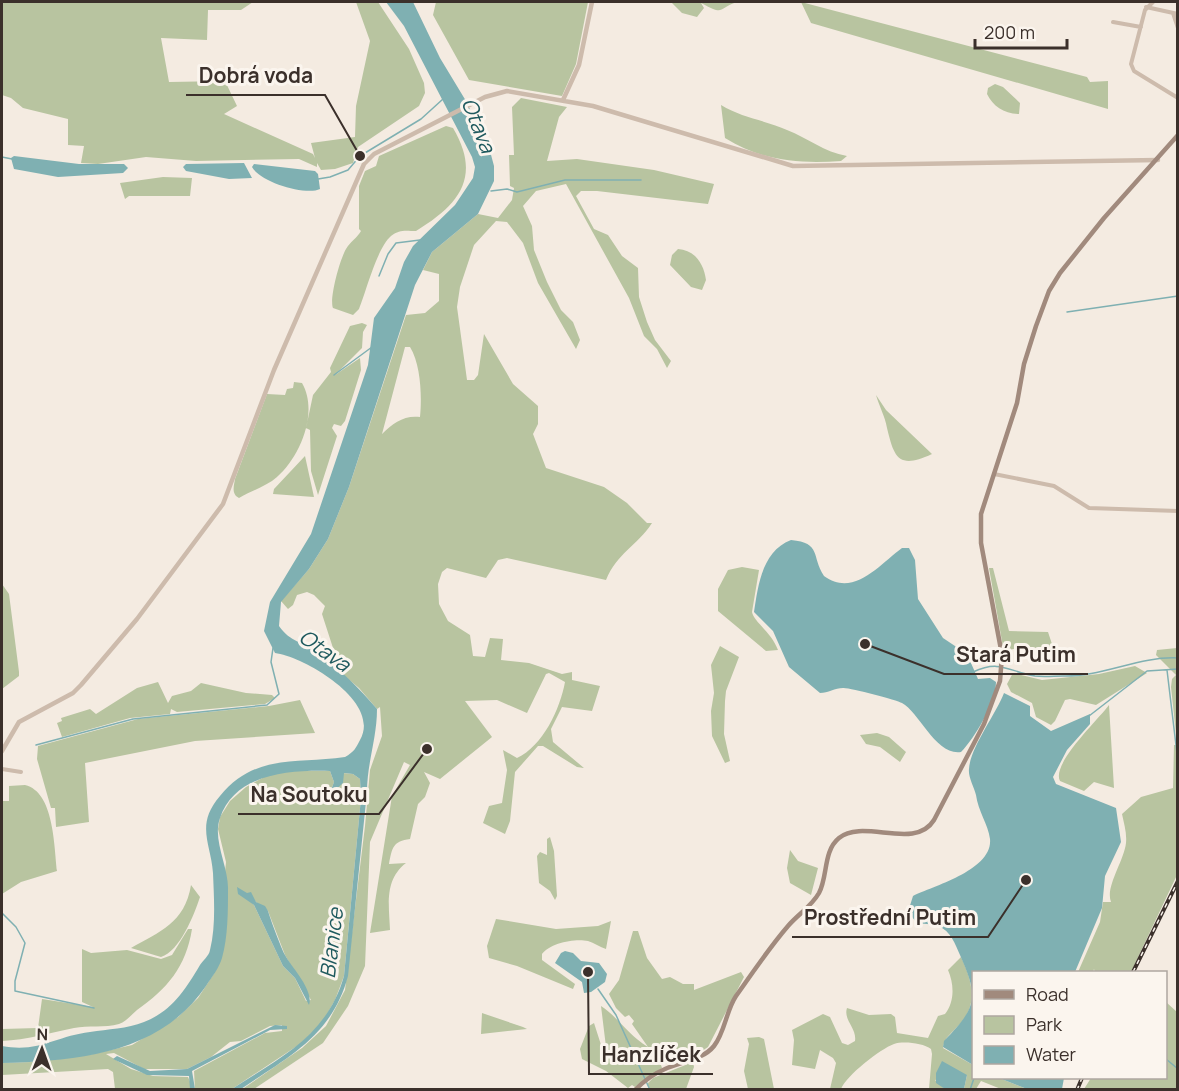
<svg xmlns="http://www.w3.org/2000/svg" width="1179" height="1091" viewBox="0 0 1179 1091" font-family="Manrope,sans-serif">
  <rect width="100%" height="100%" fill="#f4ebe1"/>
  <path fill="#b8c4a0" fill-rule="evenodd" d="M2 2H253L241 10H208L207 40 161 38 169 82 225 81 237 106 224 114 313 154 315 158 311 143 355 137 356 106 370 41 356 2H378L409 49 424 83 425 93 419 106 358 147 353 163 335 169 321 170 317 163V167L299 159 196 161 146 157 98 164 81 163 84 146 68 145V119L23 108 11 98 2 95Z
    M436 2H588L576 64 562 96 469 80 433 15Z
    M671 2H737C716 9 726 16 701 3L704 8 697 17 682 13Z
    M801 2 1087 77 1090 82 1108 81V109L811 23Z
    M995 84 1003 87 1020 103 1019 114C1004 114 993 106 987 94L988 88Z
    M521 98 567 107 559 117 547 161 577 159 654 170 714 184 708 204 597 191H581L576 196 594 229 608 235 622 256 638 268 639 297 647 322 655 340 671 361 667 368 657 349 644 336 629 298 566 184 536 191 523 206 532 226 534 250 547 282 561 310 573 322 580 340 576 349 538 283 523 243 507 222 496 221 474 245 460 287 457 307 467 380H474L478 375 484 334 513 384 538 406V424L533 434 546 468 604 487 627 503 647 523H652C637 546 617 553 606 580L507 558 498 560 486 578 447 568 442 572 438 584 439 604 448 621 470 635 473 656 485 657 490 638 503 639 501 660 529 663 562 674 572 672V680L600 686 592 711 562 707 551 729 553 742 584 768 577 767 543 746H538L515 772 510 821 505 834 483 823 489 806 502 803 507 770 503 750 517 758C543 746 560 709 565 682L549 673 546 674 527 713 497 700 465 701 492 737 440 779 424 772 430 783 425 797 418 804 410 839C393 841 392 848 389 864L406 863C384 880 389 905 390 930L370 933 392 796 410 765 404 762 370 842 365 966 348 1006 323 1043 254 1089 241 1090 302 1048 326 1026 345 990 365 826 370 770 382 736 380 707 377 709 359 688 312 649 333 648 322 614 325 606 314 595 307 592 297 595 293 605 288 609 281 601 309 569 328 539 349 487 406 315 425 313 439 301V274L423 270 432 252 478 214 498 218 512 200 514 188 510 186 509 155H514L512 107ZM405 347H410C421 365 422 397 420 417 404 415 393 423 382 434Z
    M721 105C742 118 765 120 787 130 808 138 824 152 847 156L841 161C800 164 761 161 725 138Z
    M446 126 453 128C482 177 459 205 416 231 406 231 400 229 391 236 377 248 366 292 359 309L353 315 333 308C329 299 340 259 346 249 350 242 357 238 361 231L359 229V186L365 171 376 166 379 156Z
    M163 177 192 178 190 196H129L125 199 120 183Z
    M678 249C695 250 704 264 706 280L702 290 691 287 670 265 672 255Z
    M362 323 367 325 363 332 362 348 335 375 360 358 361 370 345 421 341 426 334 424 332 428 337 436 318 495 311 471 310 430 306 428 313 395 331 372 330 368 350 326Z
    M294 382 302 383C319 412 300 457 277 477 267 486 251 491 239 498 231 494 234 486 235 479L267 394 285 395 287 389 293 388Z
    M876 395 886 410 932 454C898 470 894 457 887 428 885 416 879 406 876 395Z
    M305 456 314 497 273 494 274 489Z
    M742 567 759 570 752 612C754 622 772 633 778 650L766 651 718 611V589L728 570Z
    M989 568H993L1009 631 1048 632 1055 653 1013 649 1006 652 1005 658Z
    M2 584 9 594 19 672V676L2 689Z
    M720 646 739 657 726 691 725 701 724 734 730 761 725 763 712 736 711 711 714 693 711 665Z
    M1177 648H1178L1177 743 1171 687 1172 679 1176 675 1156 655 1157 650Z
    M1135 666 1147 673 1096 705 1070 699 1065 700 1055 721 1051 725 1036 717 1032 703 1011 692 1007 684 1013 673 1042 680 1099 674Z
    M158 682 168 703 172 696 191 691 201 683 246 693 272 695 275 698 265 704 177 712 171 709 170 714 130 718 62 737 57 723 62 721 61 718 90 709 96 714 137 688Z
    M300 700 315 733 195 741 85 763 89 822 56 827 55 808H51L37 759 38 746 138 719 269 706Z
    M1109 705 1114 788 1094 782 1084 791 1060 781C1051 764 1098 720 1109 705Z
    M877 733 889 737 906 752 900 762 880 747 866 744 860 735Z
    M1174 745H1177V875L1131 972H1095L1094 969 1093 972H1078L1100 922 1103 902H1111C1105 887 1124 861 1126 843 1127 833 1124 824 1122 814L1141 797 1173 788Z
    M288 771H330L334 782 329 796 343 773 353 774 360 779 361 798 344 976 335 1000 322 1023 300 1044 232 1089H195L194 1071 265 1033 282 1031V1025L270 1026 241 1041 230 1042 211 1057 187 1069H144L114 1053 106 1054 131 1069 153 1076 188 1077 192 1086 190 1089H115L113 1072 108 1069 2 1075V1063L31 1062 93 1054 132 1045 178 1017 198 998 215 972 226 862 218 829 220 817 230 801 246 787 266 776ZM237 888 268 911 285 955 311 1000 306 1001 295 978 283 966 254 905Z
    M25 785C54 792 54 845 57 871L21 882 2 894V801H9V786Z
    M550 837 554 851 557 896 555 900 550 891 539 883 537 856 540 852 547 855V839Z
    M790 850 798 861 818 868 811 895 790 883 787 868Z
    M191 885 200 897C194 915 180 951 161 957L131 948C159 932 185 923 191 885Z
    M496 919 556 929 598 926 611 921 606 949C600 947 594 943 588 941 575 938 550 943 542 954V960L575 984 573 989 517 966 489 958 487 946Z
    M188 929H192C186 967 167 989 137 1010 131 1015 127 1021 119 1024 105 1028 88 1025 74 1028 49 1033 27 1040 2 1041V1029L38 1028 42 999 93 1007 82 1002V949L91 953 127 950 161 959 172 955Z
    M633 931H638L647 958 662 979 670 977 683 984H694V990L741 972 744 977 708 1047 696 1055 661 1065 662 1068 635 1087 632 1085 628 1088 606 1071 582 1059 580 1049 589 1026 594 1023 603 1051 607 1055 601 1006C619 1018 628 1035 648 1047L632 1024 634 1021 629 1015 625 1017 616 1008 609 994 619 980Z
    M961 957C972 980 979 1005 959 1025 952 1033 944 1037 943 1048L973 1065 974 1078H999L1027 1089H1001L981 1081 976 1089H964L967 1075 935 1080 945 1089H929L932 1054 931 1049C923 1043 903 1041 894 1044 880 1049 846 1076 841 1089H830L836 1063 833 1058 820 1050 815 1069 792 1065 794 1040 792 1030 823 1014 830 1017 842 1043 848 1045 855 1041C857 1028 843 1020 847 1008L869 1015 891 1014 895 1017 897 1033 928 1038 938 1016 945 1014C955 1001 954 984 948 970Z
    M1166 1002 1177 1012V1089H1084L1091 1078H1166Z
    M482 1013 523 1027 527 1029 481 1034Z
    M759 1037 764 1039 774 1089H748L744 1071 749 1044 747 1038Z
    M693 1062 694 1067 686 1089H650L647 1084 653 1078Z"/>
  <path fill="#7fb0b2" d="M386 2H413L440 58 466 101 490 151 494 166V181L478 214 432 252 415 285 349 487 328 539 309 569 281 602 279 626C291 643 302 641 317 652 339 668 359 688 377 709 377 738 367 763 367 792L348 976C332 1036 288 1057 241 1089H232C281 1057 327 1036 344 976L361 798 360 779 353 774 344 773 343 783 329 796 334 782 330 771C291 770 235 773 220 818 212 840 229 867 228 890 228 911 228 937 222 958 219 968 212 977 206 986 160 1054 77 1061 2 1063V1046C39 1053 56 1036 90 1032 108 1029 127 1029 144 1022 172 1011 185 990 200 965 203 960 209 956 210 950 216 926 214 898 213 873 211 843 195 825 220 796 255 753 297 764 345 757 354 752 356 748 360 740 382 702 305 657 275 653L264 631 270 602 311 534 368 365 374 318 395 288 404 262 413 246 455 205 473 178 475 167 472 157 404 26Z
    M14 156 79 164H124L128 168 123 173 58 177 14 169 11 158Z
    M244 163 252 178 229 179 186 171 183 167 186 164Z
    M254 164 315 171 318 174 320 189C306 196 260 182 252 167Z
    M791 540C822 543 811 556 824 576 854 598 880 564 902 548H909L915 560 918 599 943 638 967 654 978 679 990 678 996 682C996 702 975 738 961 752 936 756 919 712 902 703 897 700 848 687 843 688 835 688 828 693 820 693L789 667 773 631 754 612C758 586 762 551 791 540Z
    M1004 693 1030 706V716L1051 731 1090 714V724L1067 750 1053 777 1056 784 1116 808 1121 842 1105 876 1102 908 1075 972H974L973 1065 943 1047 944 1041C977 1007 979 998 960 955 955 944 951 931 938 926 931 923 923 925 916 922L908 912 913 896C933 886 993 870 990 839 988 824 978 811 976 795 974 787 968 777 969 769 970 748 996 714 1004 693Z
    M237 887 247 893 251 892 256 902 265 906 268 911C270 918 281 948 285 955 292 968 314 990 309 1005L295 978 283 966 254 905 238 894Z
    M565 951 573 953 581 961 599 963 607 974 605 982 591 992 584 993 582 982 555 963 561 953Z
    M275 1025 287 1026V1029L270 1030 192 1071 195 1089H190L189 1076 147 1075 113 1059 117 1056 150 1071 187 1069Z
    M942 1061 967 1075 964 1089H945L936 1083V1073Z
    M999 1078H1064L1062 1089H1027Z"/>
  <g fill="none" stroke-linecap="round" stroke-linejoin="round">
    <path stroke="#7fb0b2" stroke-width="1.5" d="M2 157 12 159
      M318 179 330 177 348 170 360 156 421 119 443 99
      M491 191 507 189 517 192 565 180H641
      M379 276 388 254 396 243 420 240
      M1067 312 1178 296
      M334 375 372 347
      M1167 670 1178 762
      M973 672C1001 659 1009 672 1035 676 1044 677 1054 676 1063 676 1102 677 1139 656 1178 658
      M1089 716 1147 671 1178 669
      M36 745 133 719 267 705 279 694 271 662 273 648
      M2 913 16 927 25 943 15 981V991L94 1008
      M598 989 616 1015 650 1090
      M1166 1059 1178 1069
      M970 1090 974 1078"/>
    <path stroke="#cdbbac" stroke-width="4" d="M1153 2 1145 10 1131 64 1134 71 1178 98
      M1146 7 1178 14
      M1173 13 1178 28
      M1113 22 1141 27
      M994 474 1054 486 1089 508 1178 511
      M2 769 21 772"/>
    <path stroke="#cdbbac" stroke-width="4.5" d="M563 100 579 65 592 2
      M2 751 19 722 73 693 81 685 137 619 223 504 274 370 364 164 374 154 485 97 507 91 593 106 793 166 1158 160"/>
    <path stroke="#a18a7d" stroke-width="4.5" d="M635 1090C644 1081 653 1074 665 1069 680 1062 703 1060 714 1046 725 1032 726 1011 736 996 753 972 769 948 788 926 798 914 811 907 819 893 828 876 823 851 839 838 863 818 915 851 934 820L984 724 1000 681 1002 655 981 543V514L1017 403 1024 364 1036 326 1049 291 1060 273 1104 218 1178 135"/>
    <defs>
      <path id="rail" d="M1133 972 1178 881
        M1077 1090 1082 1078"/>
    </defs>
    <use href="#rail" stroke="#3b302b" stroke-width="4"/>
    <use href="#rail" stroke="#fbf5ee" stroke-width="1.5" stroke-dasharray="4.5" stroke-linecap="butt"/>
  </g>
  <g text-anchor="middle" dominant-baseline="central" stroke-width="6" stroke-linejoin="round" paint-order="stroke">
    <g font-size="21" font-style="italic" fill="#1f5a5e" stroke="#fbf5ee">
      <text transform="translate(479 125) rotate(68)">Otava</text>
      <text transform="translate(325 650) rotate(35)">Otava</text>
      <text transform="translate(331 943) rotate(-83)">Blanice</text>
    </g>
  </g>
  <path fill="none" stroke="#3b302b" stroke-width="2" d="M360 156L325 95H186M865 644L944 674H1088M427 749L379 814H238M1026 880L988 937H792M588 972L589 1074H713"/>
  <g fill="#3b302b" stroke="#fbf5ee" stroke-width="2">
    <circle cx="360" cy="156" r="6"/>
    <circle cx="865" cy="644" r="6"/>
    <circle cx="427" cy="749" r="6"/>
    <circle cx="1026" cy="880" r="6"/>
    <circle cx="588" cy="972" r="6"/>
  </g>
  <g font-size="21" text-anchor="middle" font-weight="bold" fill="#3b302b" stroke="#fbf5ee" stroke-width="6" stroke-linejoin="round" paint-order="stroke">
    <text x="256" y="83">Dobrá voda</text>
    <text x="1016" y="662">Stará Putim</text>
    <text x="309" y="802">Na Soutoku</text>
    <text x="890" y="925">Prostřední Putim</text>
    <text x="651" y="1062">Hanzlíček</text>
  </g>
  <rect width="1179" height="1091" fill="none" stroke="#3b302b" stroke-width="6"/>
  <rect x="972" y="971" width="195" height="108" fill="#fbf5ee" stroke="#aea6a0" stroke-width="1.5"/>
  <rect x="984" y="990" width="30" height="9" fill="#a18a7d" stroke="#aea6a0" stroke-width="1.5"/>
  <text x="1026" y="1001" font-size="18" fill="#3b302b">Road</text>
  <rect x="984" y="1016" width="30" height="18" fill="#b8c4a0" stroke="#aea6a0" stroke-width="1.5"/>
  <text x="1026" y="1031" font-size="18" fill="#3b302b">Park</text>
  <rect x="984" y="1046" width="30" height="18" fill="#7fb0b2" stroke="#aea6a0" stroke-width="1.5"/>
  <text x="1026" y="1061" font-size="18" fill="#3b302b">Water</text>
  <g transform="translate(42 1049) rotate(1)" stroke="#fbf5ee" stroke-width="4.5" paint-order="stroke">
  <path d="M0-4.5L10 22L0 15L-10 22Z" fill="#3b302b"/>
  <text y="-9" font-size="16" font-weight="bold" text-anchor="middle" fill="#3b302b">N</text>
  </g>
  <path d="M975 39v9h92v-9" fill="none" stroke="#3b302b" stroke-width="3"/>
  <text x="984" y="39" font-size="18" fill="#3b302b" stroke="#fbf5ee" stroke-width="4.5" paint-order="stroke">200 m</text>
</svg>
